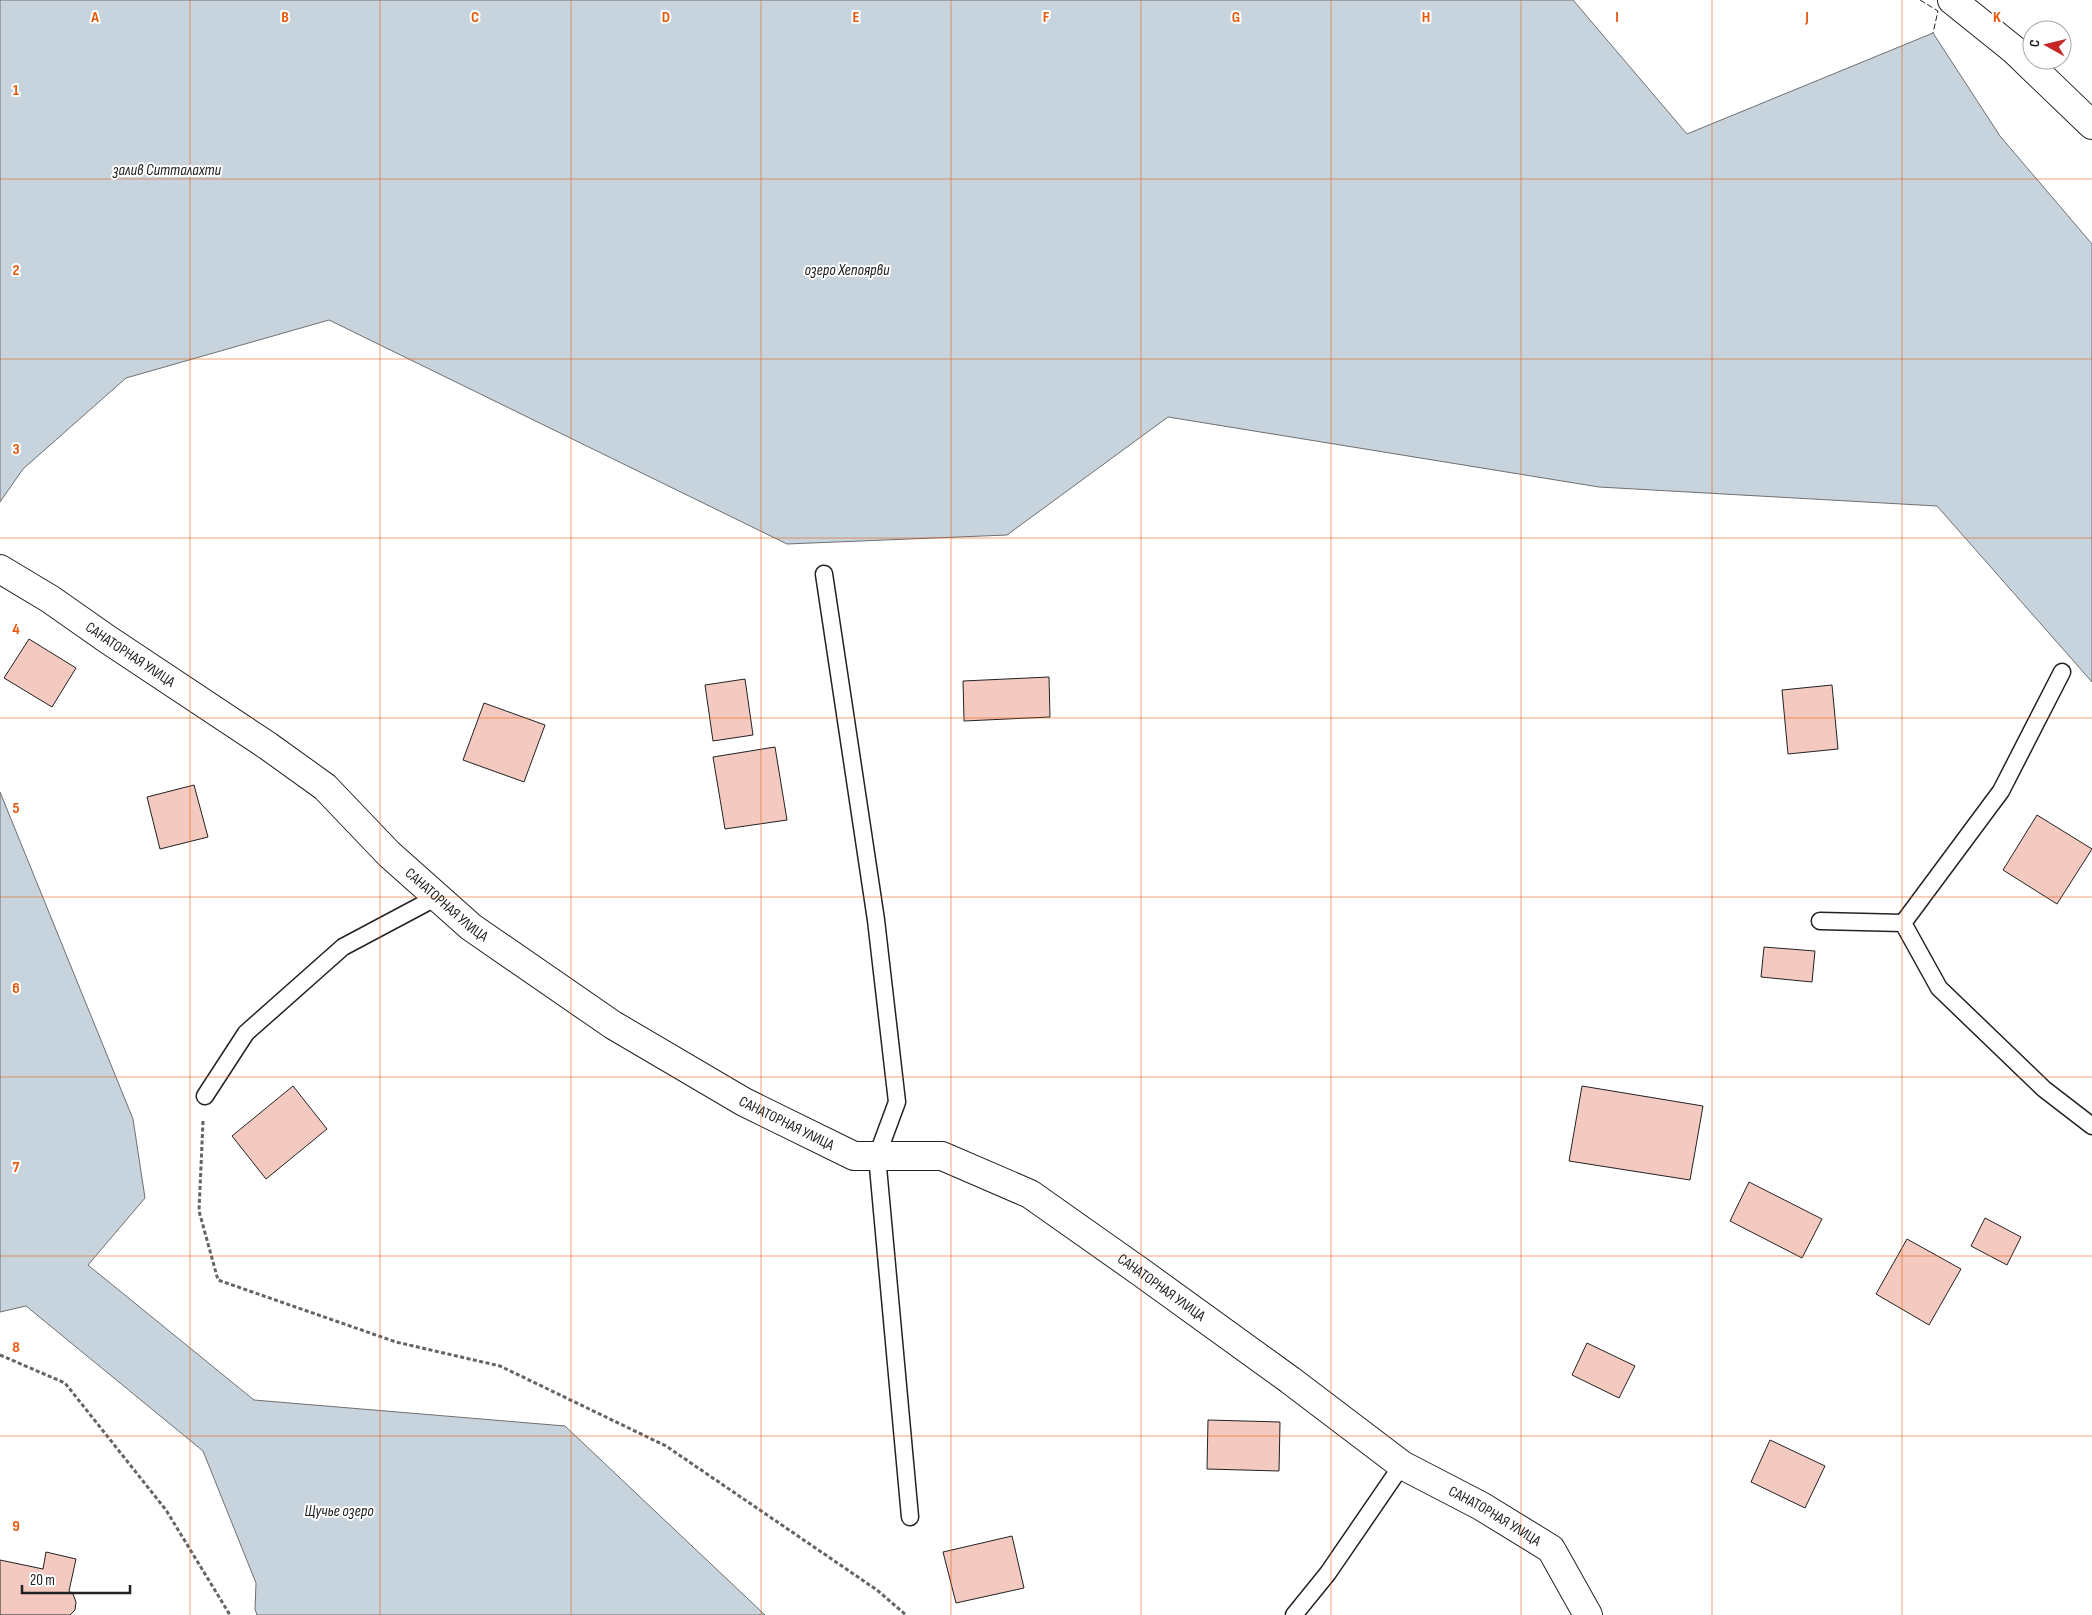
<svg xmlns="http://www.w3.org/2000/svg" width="2092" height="1615" viewBox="0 0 2092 1615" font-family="'Sofia Sans Condensed',sans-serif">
  <rect width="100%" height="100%" fill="#fff"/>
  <path fill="#c7d3dd" stroke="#6f6f6f" d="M0 0H1573L1687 134 1933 33 2000 136 2092 244V682L1937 506 1599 487 1168 417 1007 535 787 544 329 320 126 378 23 469 0 502Z
    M0 792 133 1119 145 1198 88 1265 254 1400 565 1426 765 1615H257L255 1609 256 1583 203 1451 26 1306 0 1312Z"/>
  <path fill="#f3c9c0" stroke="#222" d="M29 639 76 668 52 707 4 678Z
    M1049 677 1050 717 964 721 963 681Z
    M745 679 753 735 713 741 705 685Z
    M1832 685 1838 749 1788 754 1782 690Z
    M484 703 545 725 524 782 463 760Z
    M775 747 787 820 725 829 713 757Z
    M194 785 208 837 160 849 147 797Z
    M2037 815 2092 849 2057 904 2003 870Z
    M1764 947 1815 951 1812 982 1761 977Z
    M293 1086 327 1129 266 1179 232 1136Z
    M1582 1086 1703 1106 1690 1180 1569 1161Z
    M1749 1182 1822 1219 1802 1258 1730 1221Z
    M1985 1218 2021 1237 2007 1265 1971 1246Z
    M1907 1239 1961 1269 1929 1325 1876 1294Z
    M1587 1343 1635 1366 1619 1398 1572 1375Z
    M1208 1420 1280 1422 1279 1471 1207 1469Z
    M1770 1440 1825 1466 1805 1508 1751 1482Z
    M1012 1536 1024 1588 956 1603 943 1552Z
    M46 1552 76 1559 69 1591 73 1594 76 1602 75 1610 70 1615H0V1560L43 1569Z"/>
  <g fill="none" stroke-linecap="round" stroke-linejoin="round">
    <defs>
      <path id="lane" d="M824 574 876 920 897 1102 877 1156 910 1517
        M1820 921 1903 923 1939 988 2044 1089 2092 1126
        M1903 923 2001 791 2062 672
        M205 1096 246 1033 343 947 437 897
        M1294 1615 1328 1573 1402 1465"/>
      <g id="street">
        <path d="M1952 0 2013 49 2092 125"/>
        <path id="s1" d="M0 569 50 599 107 639 268 746 325 787 389 854 471 927 613 1025 744 1102 854 1156H942L1030 1194 1142 1273 1290 1380 1402 1465 1481 1506 1551 1549 1588 1615"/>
      </g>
    </defs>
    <use href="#lane" stroke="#222" stroke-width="19"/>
    <use href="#street" stroke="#222" stroke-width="30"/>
    <path stroke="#646464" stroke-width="3" stroke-dasharray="4 2.5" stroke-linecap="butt" d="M203 1121 199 1211 218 1280 396 1342 500 1366 666 1446 877 1590 906 1615
      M0 1355 65 1383 166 1510 230 1615"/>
    <use href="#lane" stroke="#fff" stroke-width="16"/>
    <use href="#street" stroke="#fff" stroke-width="28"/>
    <path stroke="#222" stroke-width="1" stroke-dasharray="6 2.5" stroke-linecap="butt" d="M1920 0 1938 11 1933 33"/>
  </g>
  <path fill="none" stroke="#e8590c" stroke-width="1" stroke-opacity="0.55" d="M190 0V1615M380 0V1615M571 0V1615M761 0V1615M951 0V1615M1141 0V1615M1331 0V1615M1521 0V1615M1712 0V1615M1902 0V1615M0 179H2092M0 359H2092M0 538H2092M0 718H2092M0 897H2092M0 1077H2092M0 1256H2092M0 1436H2092"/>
  <g text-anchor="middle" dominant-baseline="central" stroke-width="4" stroke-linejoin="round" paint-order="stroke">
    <g font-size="15" fill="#222" stroke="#fff">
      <text stroke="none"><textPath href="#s1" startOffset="156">САНАТОРНАЯ УЛИЦА</textPath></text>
      <text stroke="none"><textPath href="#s1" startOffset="561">САНАТОРНАЯ УЛИЦА</textPath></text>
      <text stroke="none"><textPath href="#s1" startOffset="966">САНАТОРНАЯ УЛИЦА</textPath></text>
      <text stroke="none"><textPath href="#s1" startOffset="1386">САНАТОРНАЯ УЛИЦА</textPath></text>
      <text stroke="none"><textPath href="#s1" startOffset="1791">САНАТОРНАЯ УЛИЦА</textPath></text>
    </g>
    <g font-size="16" font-style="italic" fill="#222" stroke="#fff">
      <text x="167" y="170">залив Ситталахти</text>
      <text x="847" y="270">озеро Хепоярви</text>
      <text x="339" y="1511">Щучье озеро</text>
    </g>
  </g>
  <g font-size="16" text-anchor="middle" font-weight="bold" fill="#e8590c" stroke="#fff" stroke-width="4" stroke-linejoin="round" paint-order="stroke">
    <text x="95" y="22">A</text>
    <text x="285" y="22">B</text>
    <text x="475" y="22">C</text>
    <text x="666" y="22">D</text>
    <text x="856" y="22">E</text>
    <text x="1046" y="22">F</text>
    <text x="1236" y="22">G</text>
    <text x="1426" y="22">H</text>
    <text x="1617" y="22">I</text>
    <text x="1807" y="22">J</text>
    <text x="1997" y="22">K</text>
    <text x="16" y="95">1</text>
    <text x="16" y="275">2</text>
    <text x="16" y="454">3</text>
    <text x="16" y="634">4</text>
    <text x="16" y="813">5</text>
    <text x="16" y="993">6</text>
    <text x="16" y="1172">7</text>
    <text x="16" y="1352">8</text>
    <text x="16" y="1531">9</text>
  </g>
  <g transform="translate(2047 45) rotate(278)"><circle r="24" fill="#ffffff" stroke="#a7a7a7"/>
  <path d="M0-4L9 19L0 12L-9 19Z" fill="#c62828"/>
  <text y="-8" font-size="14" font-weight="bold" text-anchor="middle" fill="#222222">С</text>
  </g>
  <path d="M22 1585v8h108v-8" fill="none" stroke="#222222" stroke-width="2.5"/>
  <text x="30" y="1585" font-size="15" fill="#222222" stroke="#ffffff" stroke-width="4" paint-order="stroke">20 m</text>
</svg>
